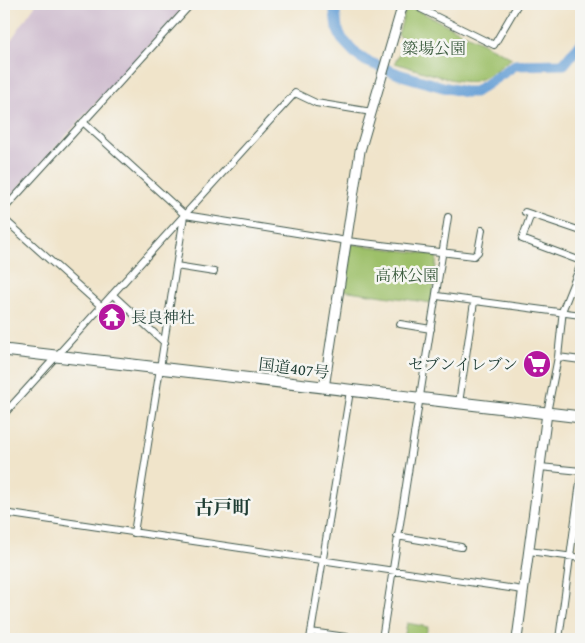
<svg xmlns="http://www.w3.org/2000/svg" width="585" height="643" viewBox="0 0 585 643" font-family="'Gentium Book Plus','Noto Serif JP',serif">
  <rect width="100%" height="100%" fill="#f6f6f2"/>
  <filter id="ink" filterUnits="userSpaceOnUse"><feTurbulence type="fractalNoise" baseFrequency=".02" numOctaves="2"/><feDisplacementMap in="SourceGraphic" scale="10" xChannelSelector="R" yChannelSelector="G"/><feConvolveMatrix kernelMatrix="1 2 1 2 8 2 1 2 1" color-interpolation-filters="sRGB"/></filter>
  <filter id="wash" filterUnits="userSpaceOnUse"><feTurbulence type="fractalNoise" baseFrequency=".0096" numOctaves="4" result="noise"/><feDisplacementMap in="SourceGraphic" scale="20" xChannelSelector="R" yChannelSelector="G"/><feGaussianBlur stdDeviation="1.12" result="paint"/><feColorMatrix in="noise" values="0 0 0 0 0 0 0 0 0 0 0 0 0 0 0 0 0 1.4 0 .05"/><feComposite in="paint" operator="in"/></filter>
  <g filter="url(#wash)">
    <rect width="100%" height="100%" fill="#f0e4ca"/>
    <path fill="#cfbdcf" d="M36 4H187L4 203V50Z"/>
    <path fill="#9dc069" stroke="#5e7e4e" d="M407 5 512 58C501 66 489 77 475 81 459 85 412 68 395 63L405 41 398 35Z
      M352 244 437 255 432 303 342 290 350 245Z
      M407 623 428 627 424 639H404Z"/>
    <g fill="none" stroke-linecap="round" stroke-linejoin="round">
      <path stroke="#67a0d6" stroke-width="11" d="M334 4 337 28 342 39 357 55 366 61 401 75 443 87 465 92H475L515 65 564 64 581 43"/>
    </g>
  </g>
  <g filter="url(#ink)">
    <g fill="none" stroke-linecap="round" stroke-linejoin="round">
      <defs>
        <path id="street" d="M424 4 421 9 494 45 518 4
          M83 122 185 215 347 241 474 256 478 252 482 230
          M4 209 191 4
          M525 212 581 231
          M531 214 522 239 581 261
          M4 219 102 307
          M176 266 214 272
          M113 295 165 343
          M437 296 581 315
          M400 324 431 329
          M558 357 581 360
          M459 403 474 302
          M547 413 558 357 563 309 581 264
          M4 414 295 93 316 103 372 112
          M540 467 581 471
          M4 513 523 590
          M134 533 184 216
          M397 536 461 547
          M529 551 581 558
          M311 632 360 639
          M310 639 350 391
          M382 639 448 217
          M559 639 581 475"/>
        <path id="secondary" d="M324 388 360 151 403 4
          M517 639 547 413"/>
        <path id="highway" d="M4 350 581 417"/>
      </defs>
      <use href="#street" stroke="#3e564a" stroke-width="8"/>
      <use href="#secondary" stroke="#3e564a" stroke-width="11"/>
      <use href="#highway" stroke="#3e564a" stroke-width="13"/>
      <use href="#street" stroke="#fff" stroke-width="6"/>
      <use href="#secondary" stroke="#fff" stroke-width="9"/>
      <use href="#highway" stroke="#fff" stroke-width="11"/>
    </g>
  </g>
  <defs>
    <symbol id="temple-disc" viewBox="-11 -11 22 22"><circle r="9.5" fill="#b5179e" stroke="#f6f6f2"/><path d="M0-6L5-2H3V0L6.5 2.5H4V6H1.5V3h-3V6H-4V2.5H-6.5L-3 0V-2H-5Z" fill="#fff"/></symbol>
    <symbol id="supermarket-disc" viewBox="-11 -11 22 22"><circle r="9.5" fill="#b5179e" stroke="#f6f6f2"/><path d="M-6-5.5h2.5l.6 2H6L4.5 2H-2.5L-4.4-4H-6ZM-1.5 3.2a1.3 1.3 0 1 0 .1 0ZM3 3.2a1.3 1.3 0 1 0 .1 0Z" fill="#fff"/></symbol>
  </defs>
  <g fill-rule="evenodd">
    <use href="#temple-disc" x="96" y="301" width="32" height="32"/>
    <use href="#supermarket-disc" x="521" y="348" width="32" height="32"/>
  </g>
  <g text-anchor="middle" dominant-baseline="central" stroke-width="5" stroke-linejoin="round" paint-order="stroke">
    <g font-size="16" fill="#3e5e41" stroke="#f6f6f2">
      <text x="434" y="48">簗場公園</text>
      <text x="407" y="275">高林公園</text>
    </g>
    <g font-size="16" fill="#1f3d34" stroke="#f6f6f2" text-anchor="start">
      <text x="131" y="317">長良神社</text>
      <text x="518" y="364" text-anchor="end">セブンイレブン</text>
    </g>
    <g font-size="16" fill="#1f3d34" stroke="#f6f6f2">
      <text transform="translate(294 368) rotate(7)">国道407号</text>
    </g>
    <g font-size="19" font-weight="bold" fill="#1f3d34" stroke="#f6f6f2">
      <text x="223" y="507">古戸町</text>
    </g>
  </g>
  <rect width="585" height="643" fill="none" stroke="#f6f6f2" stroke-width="20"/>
</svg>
